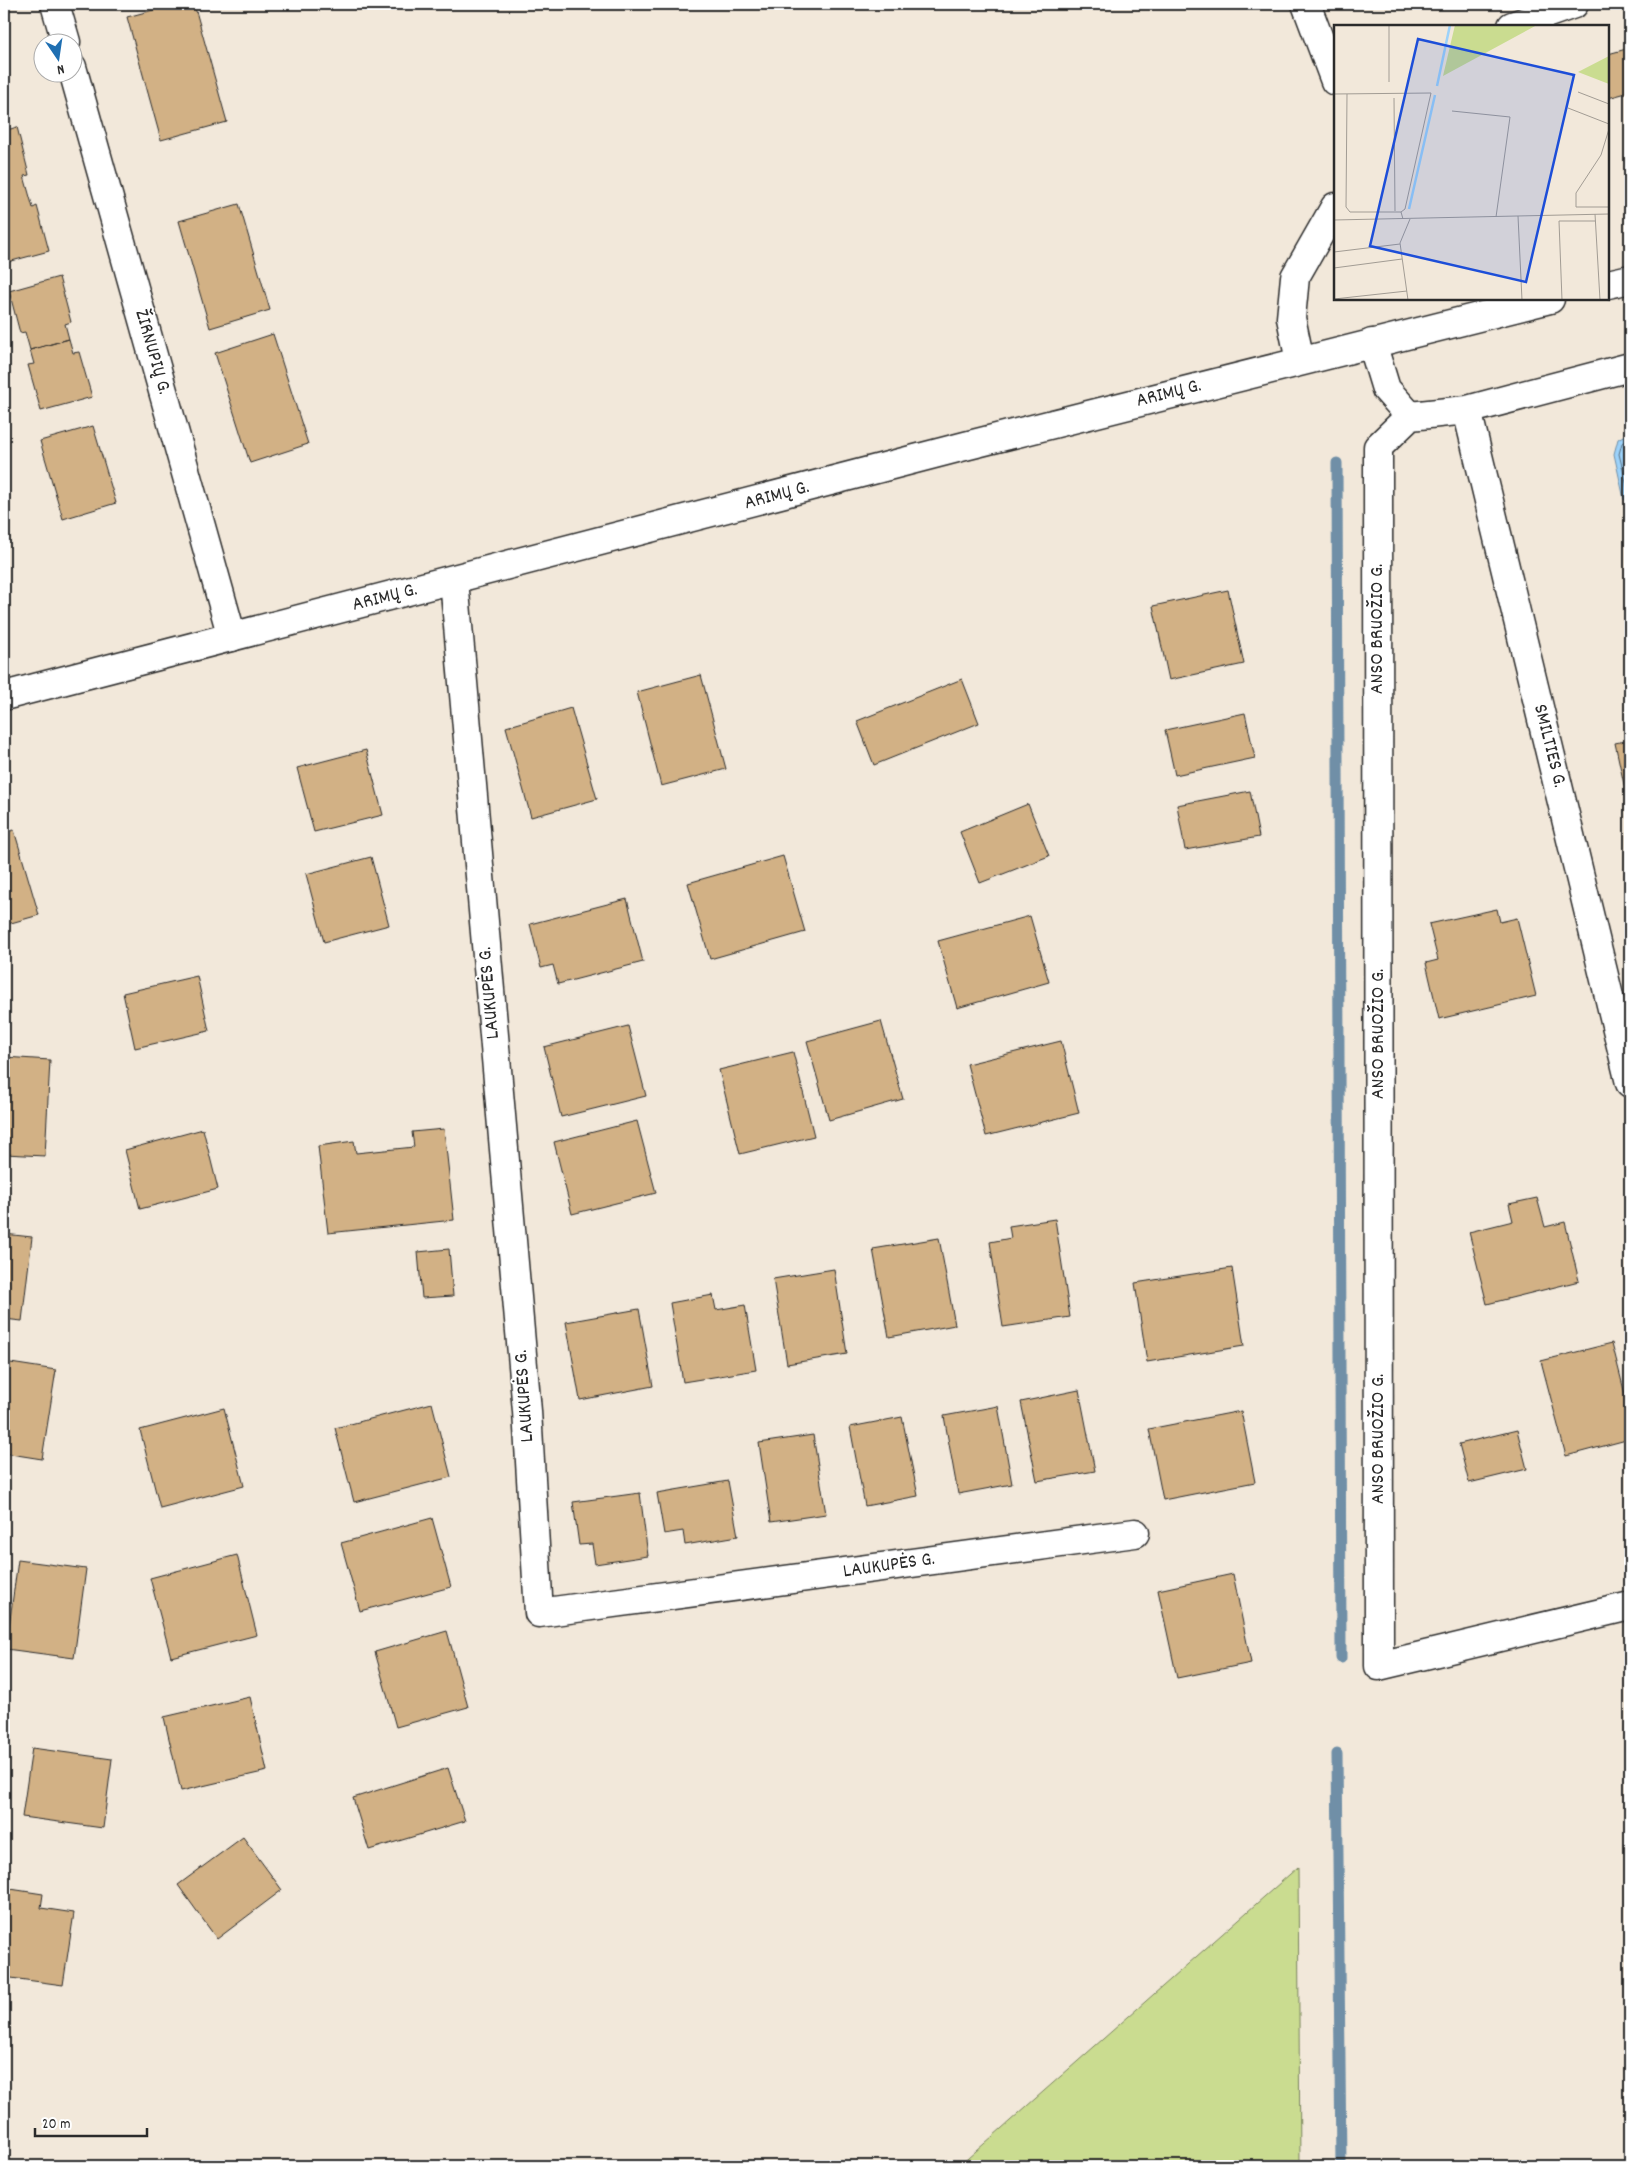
<svg xmlns="http://www.w3.org/2000/svg" width="1634" height="2170" viewBox="0 0 1634 2170" font-family="Dekko,sans-serif">
  <rect width="100%" height="100%" fill="#f2e8da"/>
  <filter id="ink" filterUnits="userSpaceOnUse"><feTurbulence type="fractalNoise" baseFrequency=".02" numOctaves="2"/><feDisplacementMap in="SourceGraphic" scale="10" xChannelSelector="R" yChannelSelector="G"/><feConvolveMatrix kernelMatrix="1 2 1 2 8 2 1 2 1" color-interpolation-filters="sRGB"/></filter>
  <g filter="url(#ink)">
    <path fill="#cadc90" stroke="#7a845e" d="M1298 1867 1300 2166H959Z"/>
    <path fill="#9cd2fa" stroke="#6f8fa7" d="M1630 432V506L1624 499 1614 454 1618 439Z"/>
    <g fill="none" stroke-linecap="round" stroke-linejoin="round">
      <path stroke="#586e7e" stroke-width="1" d="M1630 438 1622 443 1619 454 1630 498"/>
      <path stroke="#6f8fa7" stroke-width="11" d="M1337 463 1341 1658
        M1337 1754 1341 2166"/>
    </g>
    <path fill="#d2b185" stroke="#2b2b2b" d="M176 4H194L227 122 161 140 127 17Z
      M1630 48V92L1608 98V54Z
      M4 85 10 107 4 109Z
      M17 127 29 175 24 176 33 208 37 206 49 251 4 263V131Z
      M239 204 270 310 210 328 179 221Z
      M59 277 71 322 65 324 69 339 30 350 25 332 20 333 9 291Z
      M273 334 308 444 250 463 215 353Z
      M69 339 73 353 79 352 92 397 41 411 28 365 34 364 30 350Z
      M93 426 116 503 63 519 40 441Z
      M1228 590 1244 664 1169 680 1153 606Z
      M701 675 726 769 661 786 637 692Z
      M962 679 979 723 874 765 857 721Z
      M571 708 597 799 531 817 506 727Z
      M1245 713 1255 758 1175 775 1165 730Z
      M1630 740V812L1615 743Z
      M366 750 383 815 314 832 297 768Z
      M1250 791 1259 837 1185 850 1177 805Z
      M1028 804 1049 856 980 883 960 832Z
      M14 830 39 915 4 925V833Z
      M783 856 805 932 710 959 688 883Z
      M371 857 389 925 324 942 306 874Z
      M627 899 643 962 558 984 553 965 541 968 530 924Z
      M1497 909 1500 922 1517 918 1536 996 1439 1019 1426 963 1438 960 1429 924Z
      M1030 916 1049 982 957 1008 938 941Z
      M197 976 209 1031 135 1048 123 993Z
      M881 1021 903 1099 829 1120 807 1041Z
      M628 1026 646 1096 561 1117 544 1047Z
      M1061 1041 1079 1113 986 1136 967 1064Z
      M793 1052 814 1136 740 1154 719 1070Z
      M4 1057 50 1060 45 1156 4 1154Z
      M637 1121 656 1193 572 1214 554 1142Z
      M203 1129 218 1189 140 1209 125 1150Z
      M444 1129 454 1220 328 1233 318 1146 354 1141 356 1153 414 1147 412 1132Z
      M1537 1198 1545 1227 1565 1222 1579 1281 1487 1304 1469 1232 1513 1221 1509 1204Z
      M1055 1219 1070 1317 1003 1327 990 1242 1011 1238 1009 1226Z
      M4 1234 32 1237 22 1321 4 1319Z
      M939 1238 955 1325 889 1337 873 1249Z
      M449 1249 453 1296 422 1298 418 1252Z
      M1232 1268 1244 1346 1147 1362 1135 1283Z
      M834 1269 847 1354 787 1364 773 1279Z
      M713 1295 716 1310 745 1305 756 1370 683 1382 670 1303Z
      M639 1309 653 1386 580 1400 566 1322Z
      M1612 1343 1630 1414V1439L1566 1456 1541 1361Z
      M4 1362 56 1370 42 1459 4 1453Z
      M1079 1390 1095 1471 1037 1481 1021 1402Z
      M432 1403 451 1477 354 1502 335 1428Z
      M998 1406 1012 1484 958 1494 944 1416Z
      M224 1408 244 1486 160 1508 140 1430Z
      M1241 1411 1255 1482 1163 1500 1149 1429Z
      M902 1417 918 1496 865 1506 850 1427Z
      M1517 1430 1527 1469 1469 1483 1459 1444Z
      M813 1435 826 1514 771 1522 759 1443Z
      M728 1481 738 1536 685 1545 683 1531 664 1534 657 1493Z
      M640 1493 648 1556 595 1564 592 1544 579 1545 573 1502Z
      M432 1518 451 1587 360 1611 341 1543Z
      M237 1555 257 1635 171 1657 150 1578Z
      M18 1560 86 1569 74 1658 6 1649Z
      M1233 1574 1251 1663 1177 1678 1158 1590Z
      M447 1631 468 1707 396 1727 375 1652Z
      M250 1697 267 1771 181 1791 164 1717Z
      M32 1748 112 1759 103 1828 22 1817Z
      M448 1768 465 1821 369 1850 353 1798Z
      M243 1837 282 1890 217 1939 178 1885Z
      M4 1888 43 1894 41 1908 74 1913 63 1985 4 1977Z"/>
    <g fill="none" stroke-linecap="round" stroke-linejoin="round">
      <defs>
        <path id="street" d="M55 4 66 42
          M1306 4 1335 81
          M1512 26 1574 4
          M72 67 232 637
          M1372 343 1386 389 1410 416 1467 410 1630 367
          M1300 361 1291 318 1295 277 1335 207
          M1467 410 1630 1083
          M1410 416 1378 447 1379 1666 1630 1606
          M454 580 527 1411 539 1613 1135 1533"/>
        <path id="secondary" d="M1608 284 1630 279
          M4 696 965 446 1550 299"/>
      </defs>
      <use href="#street" stroke="#2b2b2b" stroke-width="31"/>
      <use href="#secondary" stroke="#2b2b2b" stroke-width="31"/>
      <use href="#street" stroke="#fff" stroke-width="28"/>
      <use href="#secondary" stroke="#fff" stroke-width="28"/>
    </g>
  </g>
  <g text-anchor="middle" dominant-baseline="central" stroke-width="4" stroke-linejoin="round" paint-order="stroke">
    <g font-size="20" fill="#2b2b2b" stroke="#fff">
      <text transform="translate(152 352) rotate(74)">ŽIRNUPIŲ G.</text>
      <text transform="translate(1169 394) rotate(-14)">ARIMŲ G.</text>
      <text transform="translate(777 496) rotate(-15)">ARIMŲ G.</text>
      <text transform="translate(385 598) rotate(-14)">ARIMŲ G.</text>
      <text transform="translate(1378 629) rotate(-90)">ANSO BRUOŽIO G.</text>
      <text transform="translate(1549 746) rotate(76)">SMILTIES G.</text>
      <text transform="translate(490 993) rotate(-95)">LAUKUPĖS G.</text>
      <text transform="translate(1379 1034) rotate(-90)">ANSO BRUOŽIO G.</text>
      <text transform="translate(525 1396) rotate(-94)">LAUKUPĖS G.</text>
      <text transform="translate(1379 1439) rotate(-90)">ANSO BRUOŽIO G.</text>
      <text transform="translate(889 1566) rotate(-8)">LAUKUPĖS G.</text>
    </g>
  </g>
  <g transform="translate(1334 25)">
    <rect width="275" height="275" fill="#f2e8da"/>
    <path d="M121 0H203L109 51ZM275 31V59L244 47Z" fill="#cadc90"/>
    <path fill="none" stroke="#9cd2fa" stroke-width="2.5" d="M103 61 116 0M75 184 101 70"/>
    <path fill="none" stroke="#a29c94" stroke-width="1" d="M55 0V57M244 67 275 79M0 69 97 68 71 184 67 187M13 69 12 182 16 187H67L69 194M60 73 61 186M234 83 275 99M118 86 176 92 162 192M275 104 267 130 242 168V182H275M261 189 266 275M184 191 188 275M0 195 275 189M0 227 66 219M0 243 68 234M0 274 73 266M74 275 66 218 76 194M228 275 225 196H262"/>
    <path fill="#1d4ed8" fill-opacity="0.15" stroke="#1d4ed8" stroke-width="2.5" d="M84 14 240 50 192 257 36 221Z"/>
    <rect width="275" height="275" fill="none" stroke="#2b2b2b" stroke-width="2.5"/>
  </g>
  <rect width="1634" height="2170" fill="none" stroke="#fff" stroke-width="20"/>
  <rect x="10" y="10" width="1614" height="2150" fill="none" stroke="#2b2b2b" stroke-width="2" filter="url(#ink)"/>
  <g transform="translate(58 58) rotate(167)"><circle r="24" fill="#ffffff" stroke="#aaaaaa"/>
  <path d="M0-4L9 19L0 12L-9 19Z" fill="#1f6fb2"/>
  <text y="-8" font-size="14" font-weight="bold" text-anchor="middle" fill="#2b2b2b">N</text>
  </g>
  <path d="M35 2128v8h112v-8" fill="none" stroke="#2b2b2b" stroke-width="2.5"/>
  <text x="42" y="2128" font-size="15" fill="#2b2b2b" stroke="#ffffff" stroke-width="4" paint-order="stroke">20 m</text>
</svg>
